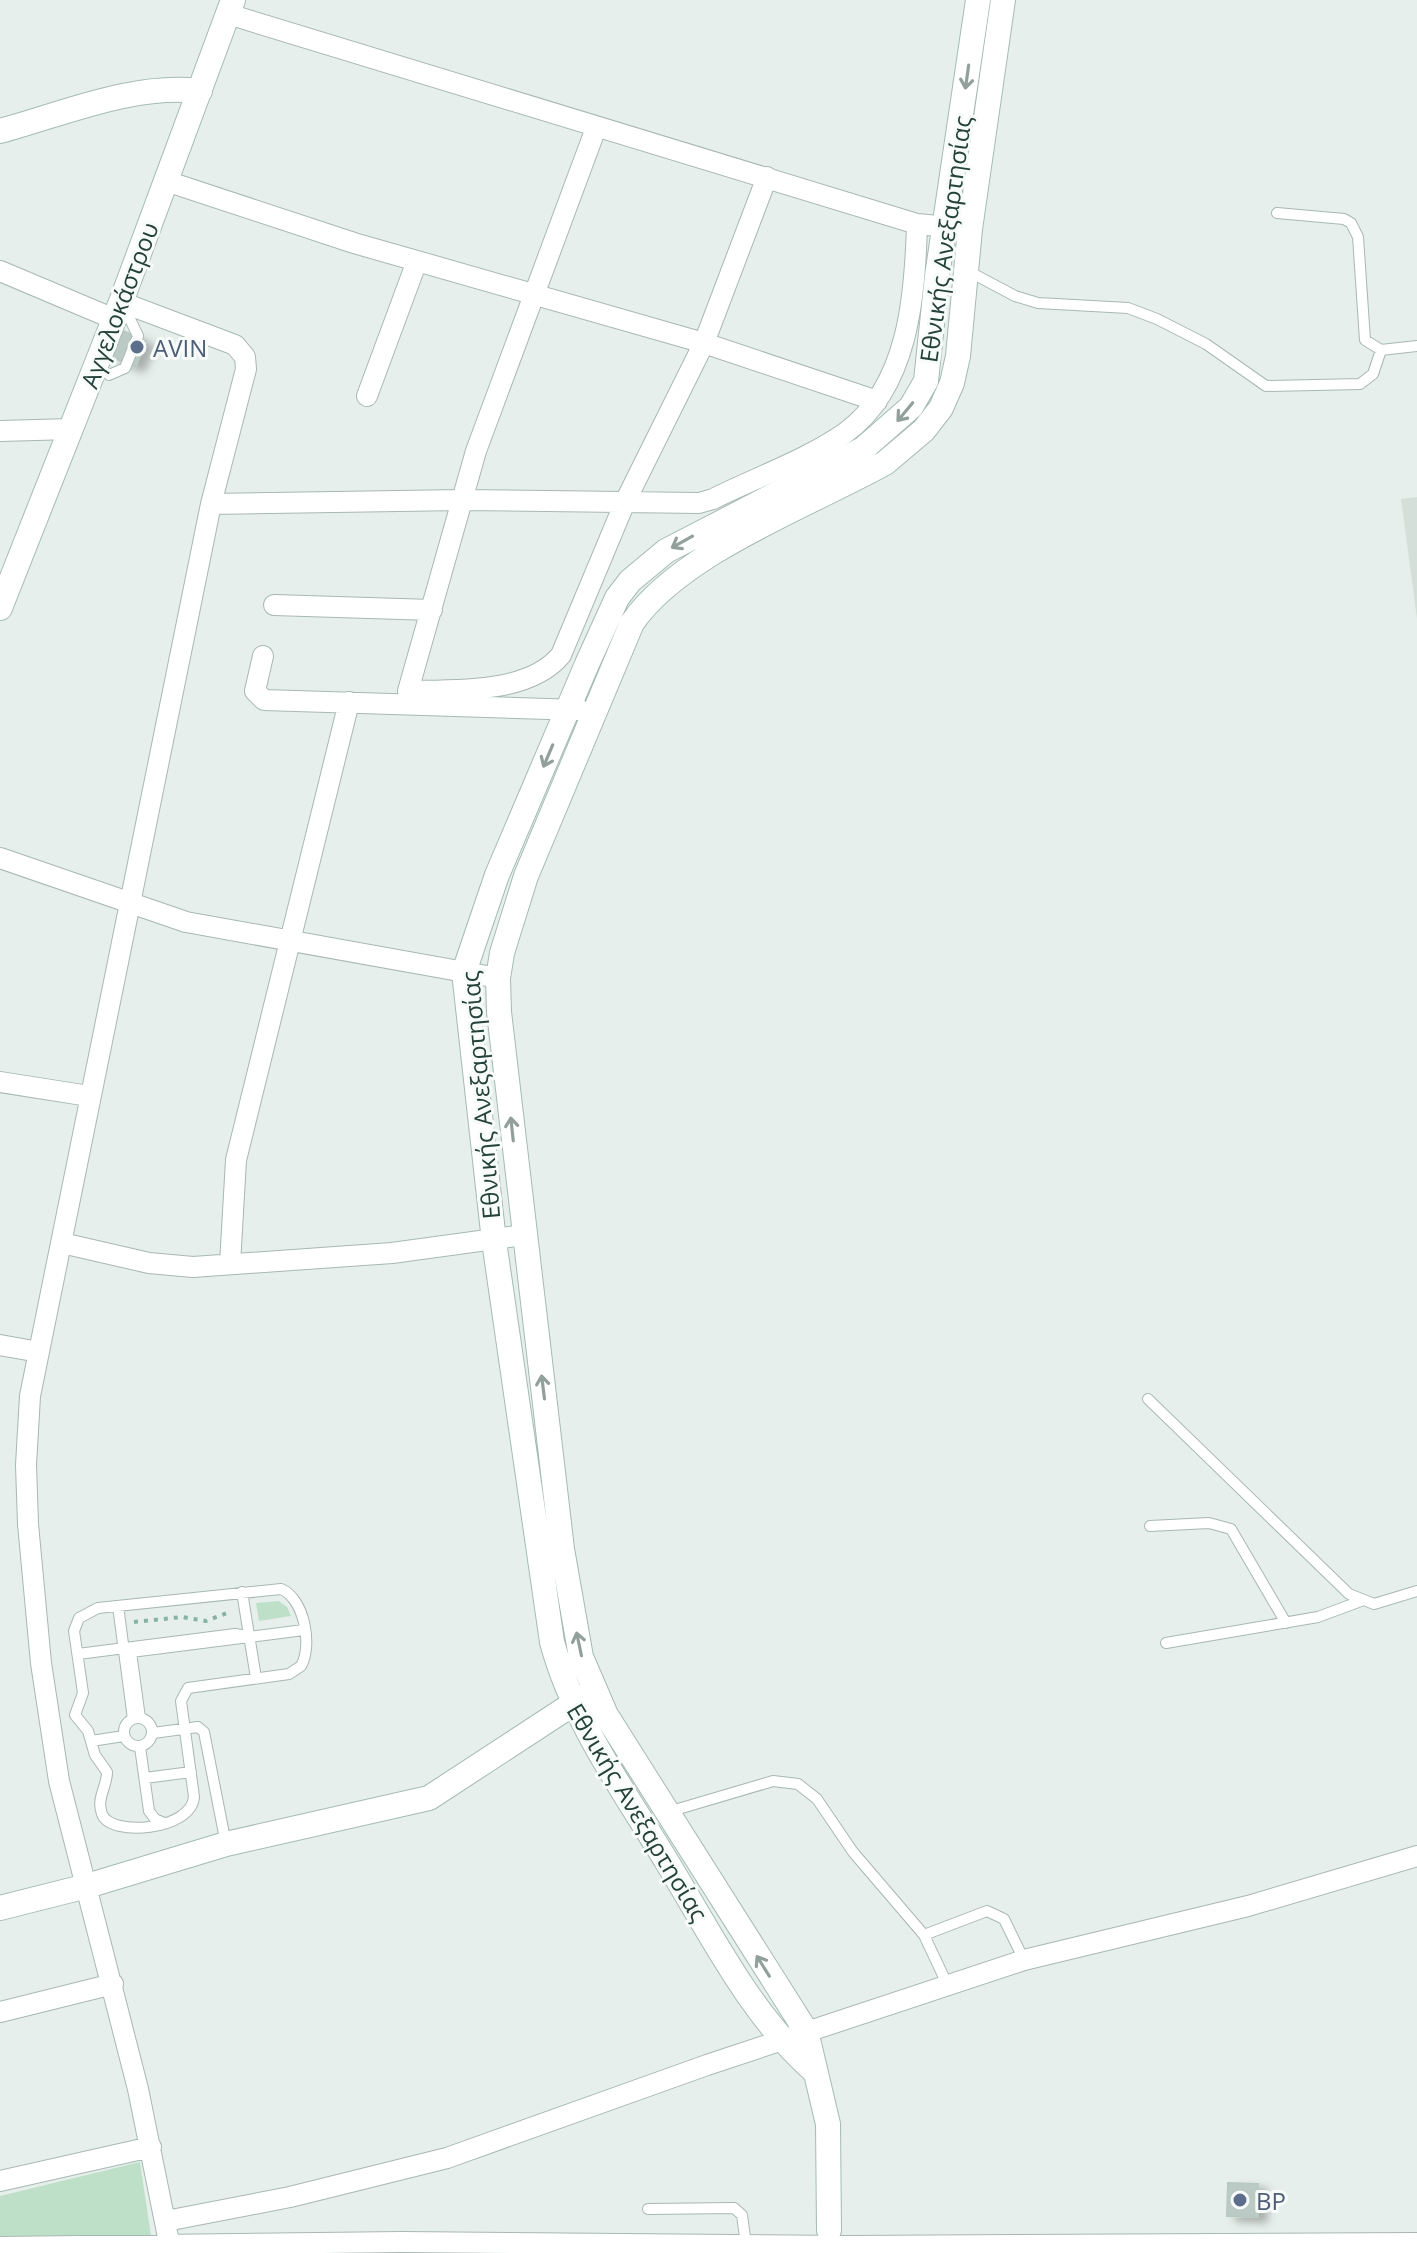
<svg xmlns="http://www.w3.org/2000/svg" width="1417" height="2253" viewBox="0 0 1417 2253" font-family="'Open Sans',sans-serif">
  <defs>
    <filter id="shadow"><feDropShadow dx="9" dy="5" stdDeviation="4" flood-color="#0004"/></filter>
  </defs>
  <rect width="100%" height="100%" fill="#e6efeb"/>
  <path fill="#d4dfda" d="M1417 497V619L1401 499Z"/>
  <path fill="#bfe0c8" d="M279 1601 287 1607 291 1616 259 1621 256 1603Z
    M140 2162 151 2236 0 2242V2196Z"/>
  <path fill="#bbcac4" stroke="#b8c9c2" stroke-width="2" filter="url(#shadow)" d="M123 331 146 341 135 367 111 357Z
    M1228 2183 1258 2184V2217L1227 2216Z"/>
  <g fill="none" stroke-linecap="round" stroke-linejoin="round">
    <defs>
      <path id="lane" d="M1277 213 1344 219 1351 223 1358 237 1365 340 1381 350 1417 346
        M968 271 1015 296 1038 303 1128 308 1157 319 1206 344 1266 386 1360 384 1373 374 1381 350
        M109 375 125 368 138 336 130 319
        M1148 1399 1349 1594 1374 1604 1417 1591
        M1150 1526 1209 1523 1231 1529 1286 1623
        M281 1589C304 1598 313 1645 301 1666L289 1674 188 1688 181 1701 194 1797C191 1831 110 1837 102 1814 96 1798 107 1787 107 1772L95 1755 88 1731 75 1715 83 1693 74 1631 79 1618 98 1608Z
        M242 1592 256 1678
        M118 1606 133 1719
        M1166 1643 1318 1617 1361 1601
        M124 1649 131 1652 304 1630
        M131 1652 140 1718
        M78 1654 235 1634 248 1636
        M124 1732a14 14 0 1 1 28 0a14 14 0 1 1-28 0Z
        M153 1733 198 1727 204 1732 226 1844
        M91 1741 124 1736
        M140 1747 149 1811 155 1819 164 1823
        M145 1778 191 1772
        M668 1812 773 1781 798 1784 817 1799 853 1852 924 1935
        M948 1986 924 1935 987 1911 1004 1919 1024 1960
        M648 2209 734 2208 742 2215 746 2245"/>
      <path id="street" d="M228 14 917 224 970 229
        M596 128 476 451 408 691C455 690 529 694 561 655L625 502 704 343 767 177
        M166 181 354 243 704 343 877 401
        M0 271 114 319
        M121 302 235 345 245 357 246 369 211 504 30 1396 26 1465 28 1524 41 1663 59 1781 138 2089 170 2247
        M367 396 417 261
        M0 431 71 429
        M211 504 462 500 699 503 713 499C753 479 810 458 845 433 909 387 915 295 917 224
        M274 605 432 610
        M263 656 255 691 264 700 580 710
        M0 858 186 922 498 978
        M0 1082 89 1096
        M62 1243 149 1263 193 1267 392 1253 524 1235
        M230 1264 236 1160 349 702
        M0 1345 39 1352
        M0 2012 113 1984
        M0 2181 151 2147
        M166 2221 290 2197 447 2158 707 2065 1024 1960 1248 1906 1417 1856
        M0 2247 402 2242 848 2246 1417 2243"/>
      <path id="secondary" d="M0 131C63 114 134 83 200 91
        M0 608 121 302 233 0
        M0 1908 87 1886 226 1844 429 1798 585 1696
        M813 2070C750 2014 711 1934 667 1862 624 1791 574 1723 552 1642L494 1241 464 972 497 875 587 664 617 598 630 581 666 551 863 449 911 407 926 381 937 276 978 0
        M829 2230 828 2124 806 2031 606 1715 581 1657 562 1549 499 1012 498 978 502 953 526 876 632 623C681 552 808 506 885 463L924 430 941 408 952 383 958 356 970 229 1003 0"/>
    </defs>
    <use href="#lane" stroke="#a8b8b2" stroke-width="12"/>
    <use href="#street" stroke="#a8b8b2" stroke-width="22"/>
    <use href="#secondary" stroke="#a4bbb3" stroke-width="26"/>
    <path stroke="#86b3a5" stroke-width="4" stroke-dasharray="4 6" stroke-linecap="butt" d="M134 1622 182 1617 206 1621 230 1612"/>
    <use href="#lane" stroke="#fff" stroke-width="10"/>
    <use href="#street" stroke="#fff" stroke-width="20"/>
    <use href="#secondary" stroke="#fff" stroke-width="24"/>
  </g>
  <defs><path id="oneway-shaft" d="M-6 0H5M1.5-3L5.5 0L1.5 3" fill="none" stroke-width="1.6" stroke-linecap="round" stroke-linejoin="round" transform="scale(2)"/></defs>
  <g stroke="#92a09c">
    <use href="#oneway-shaft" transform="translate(967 77) rotate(98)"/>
    <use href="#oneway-shaft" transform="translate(905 412) rotate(130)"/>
    <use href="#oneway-shaft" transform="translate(682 542) rotate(151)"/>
    <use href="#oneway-shaft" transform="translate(548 756) rotate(113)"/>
    <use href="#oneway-shaft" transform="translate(512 1129) rotate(-96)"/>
    <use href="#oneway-shaft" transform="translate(543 1387) rotate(-97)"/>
    <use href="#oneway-shaft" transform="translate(579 1644) rotate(-102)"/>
    <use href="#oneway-shaft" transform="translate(763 1966) rotate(-122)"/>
  </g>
  <g fill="#5c6f8a" stroke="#f7fbf9" stroke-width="3">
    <circle cx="137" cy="347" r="8"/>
    <circle cx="1240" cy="2200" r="8"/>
  </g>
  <g text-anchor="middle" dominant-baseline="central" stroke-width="6" stroke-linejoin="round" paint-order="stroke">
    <g font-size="24" fill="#24423a" stroke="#f7fbf9">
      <text transform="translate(945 239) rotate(-82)">Εθνικής Ανεξαρτησίας</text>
      <text transform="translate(119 305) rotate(-69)">Αγγελοκάστρου</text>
      <text transform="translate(480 1095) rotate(-95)">Εθνικής Ανεξαρτησίας</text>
      <text transform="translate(638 1812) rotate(59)">Εθνικής Ανεξαρτησίας</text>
    </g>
    <g font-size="24" fill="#4e5e75" stroke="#f7fbf9" text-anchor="start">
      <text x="153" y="347">AVIN</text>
      <text x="1256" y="2200">BP</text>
    </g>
  </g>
</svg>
